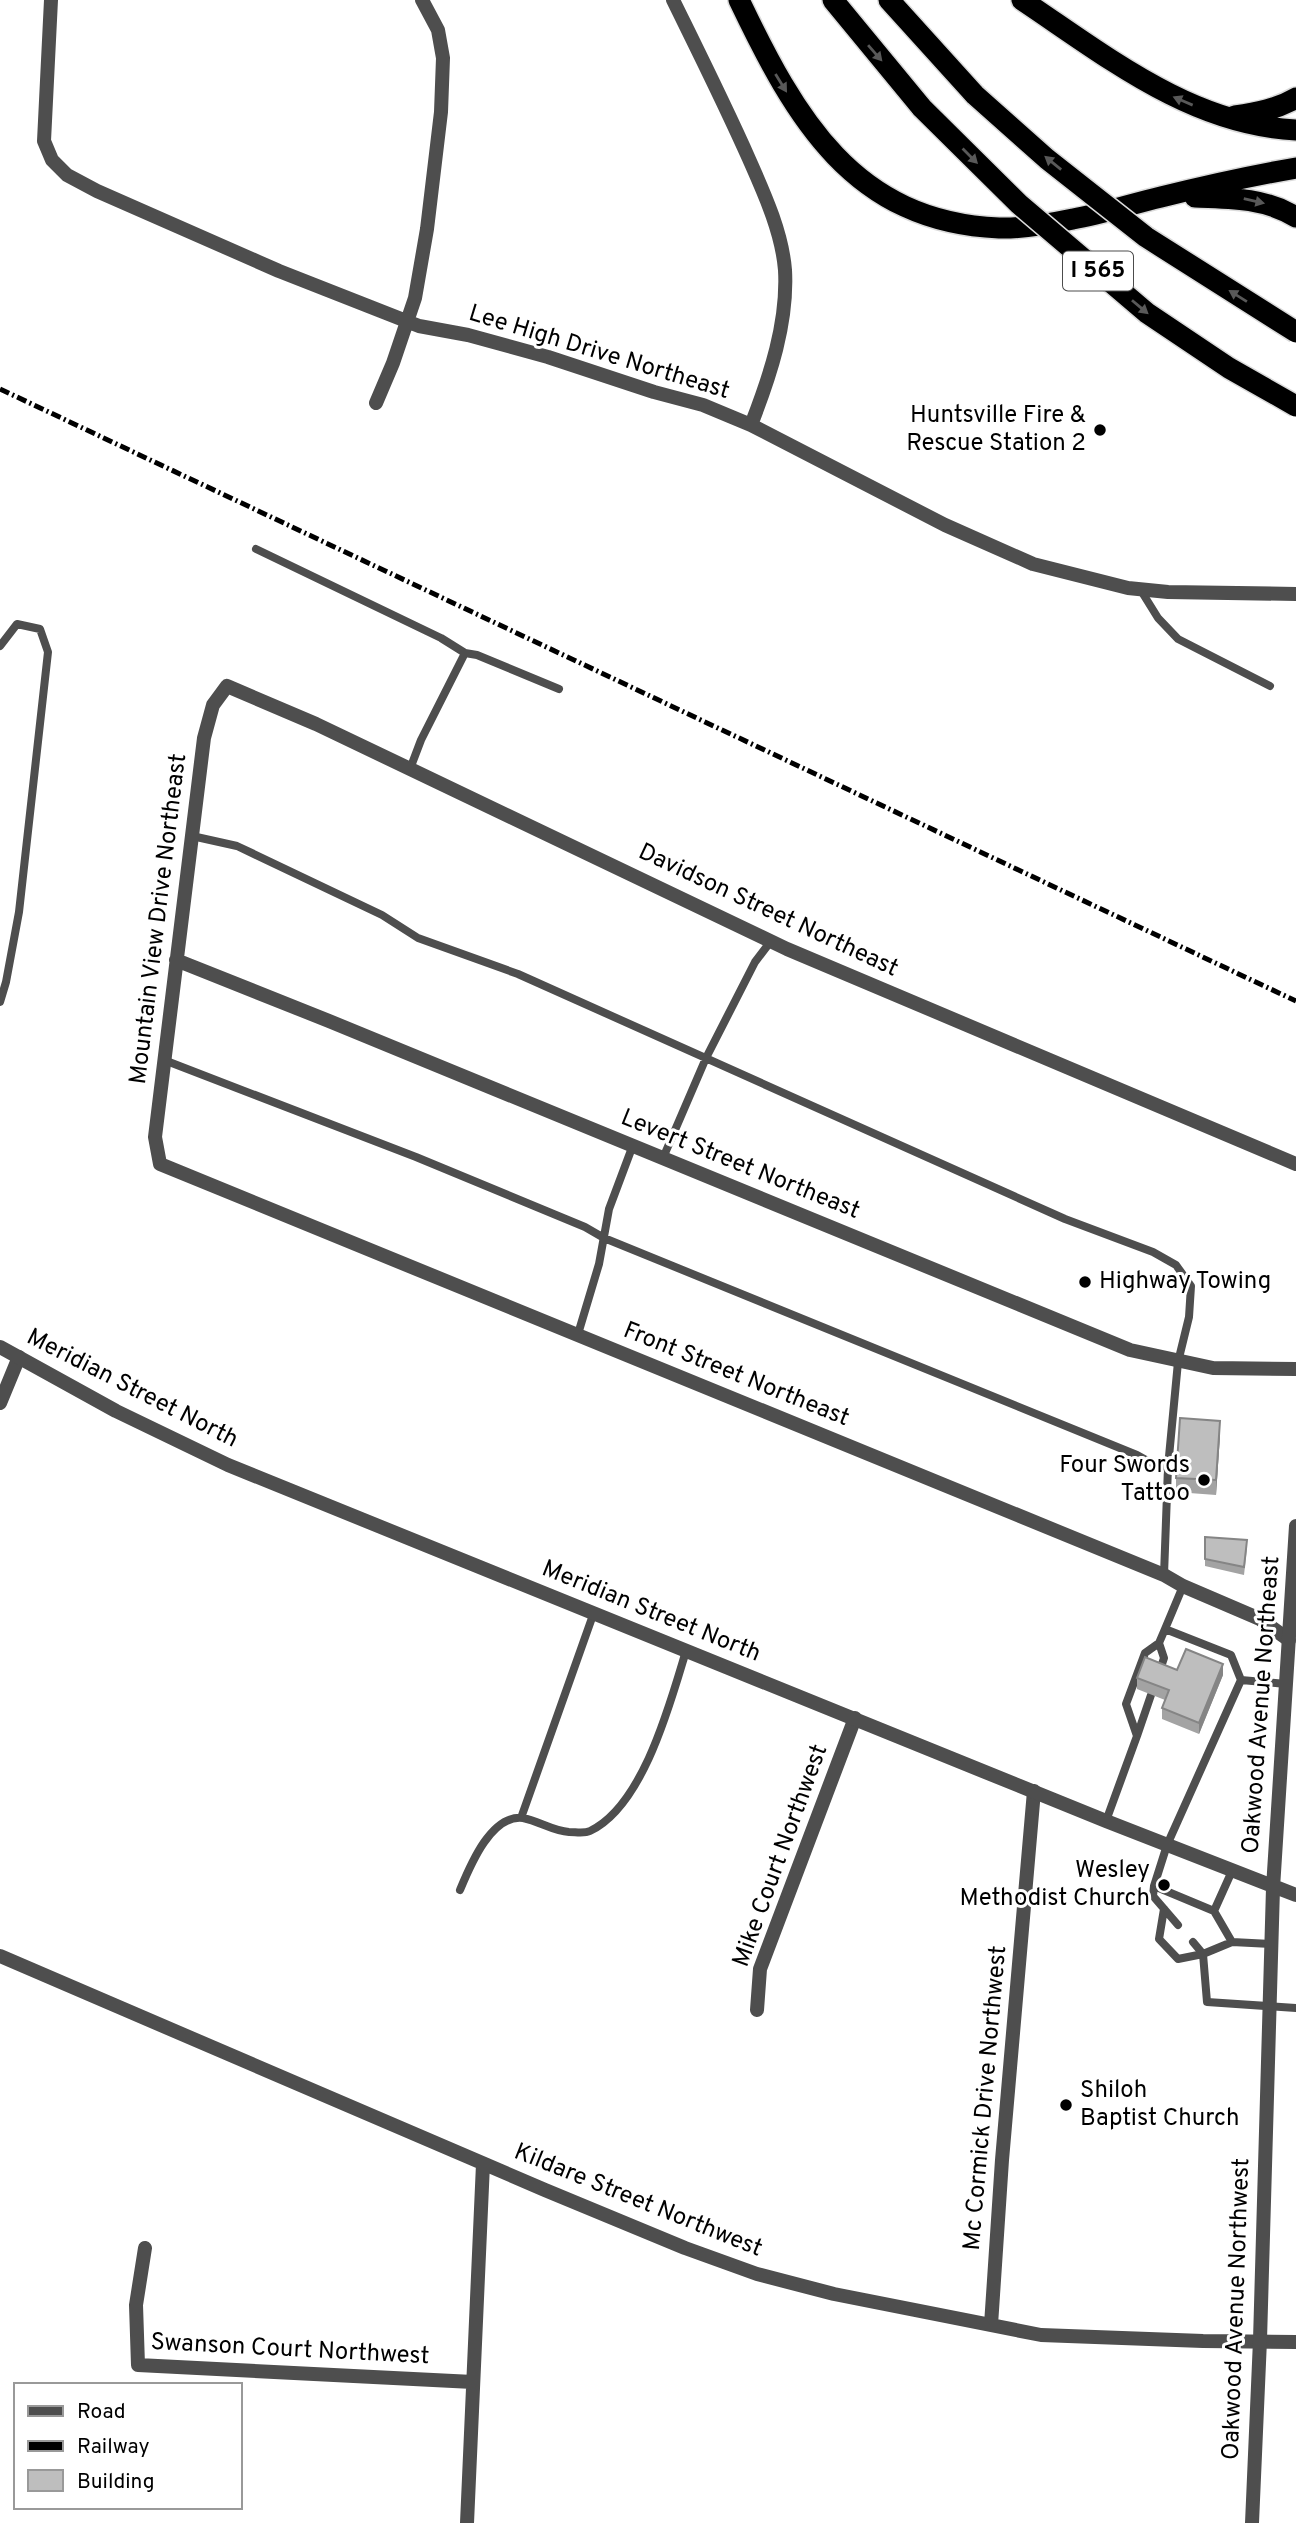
<svg xmlns="http://www.w3.org/2000/svg" width="1296" height="2523" viewBox="0 0 1296 2523" font-family="Overpass,sans-serif">
  <rect width="100%" height="100%" fill="#fff"/>
  <g fill="none" stroke-linecap="round" stroke-linejoin="round">
    <defs>
      <path id="motorway" d="M739 0C795 117 853 222 999 228 1023 229 1049 224 1073 219 1102 214 1131 204 1161 197 1205 186 1250 176 1296 168
        M833 0 922 108
        M889 0 975 95
        M1022 0C1106 56 1191 125 1296 130
        M1235 116C1257 113 1277 109 1296 98
        M1195 197C1231 198 1265 198 1296 217"/>
    </defs>
    <use href="#motorway" stroke="#dbdbdb" stroke-width="24"/>
    <path stroke="#4e4e4e" stroke-width="8" d="M256 549 441 638 465 653 477 655 559 689
      M1140 589 1158 618 1178 639 1270 686
      M0 646 17 624 40 629 48 652 19 912 6 982 0 1002
      M410 769 421 740 465 653
      M192 836 237 846 382 915 418 938 518 974 1065 1219 1153 1252 1176 1265 1191 1286 1189 1317 1178 1362 1168 1467 1164 1575
      M164 1060 416 1157 585 1227 604 1238 1137 1455 1155 1465 1168 1467
      M663 1158 706 1058 755 962 771 941
      M578 1334 599 1264 609 1209 633 1145
      M1183 1586 1165 1629 1231 1655 1241 1680
      M1159 1643 1164 1658 1159 1673
      M1137 1736 1151 1695
      M521 1818 593 1615
      M1106 1821 1137 1736 1126 1704 1145 1653 1159 1643 1165 1629
      M1232 1871 1214 1911 1232 1942
      M1154 1886 1153 1896 1178 1925
      M460 1890C470 1866 491 1814 523 1818 539 1821 553 1831 569 1832 576 1832 584 1834 590 1831 643 1806 670 1704 686 1651
      M1164 1909 1159 1939 1178 1959 1203 1954 1193 1942
      M1214 1911 1154 1886 1167 1845 1241 1680 1286 1684
      M1271 1944 1232 1942 1203 1954 1207 2002 1296 2008"/>
    <path stroke="#4e4e4e" stroke-width="14" d="M51 0 44 141 52 160 67 175 97 191 279 271 419 326 468 335 548 357 654 392 703 405 751 425 945 525 1033 564 1128 588 1168 592 1296 594
      M673 0C699 53 725 105 749 159 764 193 782 232 785 270 788 323 770 376 751 425
      M376 403 393 363 415 298 427 229 441 112 443 58 438 30 422 0
      M176 960 329 1021 1130 1350 1213 1368 1296 1369
      M0 1403 19 1357
      M1289 1640 1260 1619 1183 1586 1164 1575 160 1164 155 1137 204 738 213 705 227 686 316 724 787 949 1296 1164
      M0 1956 545 2190 685 2248 757 2274 834 2294 1041 2335 1203 2341 1296 2342
      M757 2010 760 1969 855 1718
      M145 2248 136 2305 138 2365 473 2382
      M991 2325 1002 2160 1034 1791
      M467 2523 483 2164"/>
    <path stroke="#4e4e4e" stroke-width="14" d="M0 1347 116 1411 228 1465 1106 1821 1296 1895
      M1252 2523 1260 2340 1273 1888 1296 1526"/>
    <use href="#motorway" stroke="#000" stroke-width="21"/>
    <path stroke="#000" stroke-width="5" stroke-dasharray="10 3.5 2 3.5" stroke-linecap="butt" d="M0 389 1296 1001"/>
    <defs>
      <path id="motorway-bridge" d="M975 95 1047 159 1146 237 1296 332
        M922 108 1019 204 1147 313 1229 368 1296 406"/>
    </defs>
    <use href="#motorway-bridge" stroke="#dbdbdb" stroke-width="24" stroke-linecap="butt"/>
    <use href="#motorway-bridge" stroke="#000" stroke-width="21"/>
  </g>
  <path fill="#a3a3a3" d="M1220 1435 1216 1495 1176 1492V1478Z
    M1205 1537 1247 1548 1244 1575 1205 1566Z
    M1177 1670 1223 1675 1199 1734 1162 1719V1708L1165 1700 1137 1689V1678Z"/>
  <path fill="#858585" d="M1220 1421V1435L1216 1495V1480Z
    M1223 1664V1675L1199 1734V1723Z"/>
  <path fill="#bebebe" stroke="#858585" stroke-width="2" d="M1180 1418 1220 1421 1216 1480 1176 1478Z
    M1205 1537 1247 1540 1244 1567 1205 1559Z
    M1186 1649 1223 1664 1199 1723 1162 1708 1169 1690 1137 1678 1145 1657 1177 1670Z"/>
  <defs><path id="oneway-solid" d="M-6-.8H1V-3.2L6.5 0L1 3.2V.8H-6Z" transform="scale(1.75)"/></defs>
  <g fill="#595959">
    <use href="#oneway-solid" transform="translate(875 53) rotate(49)"/>
    <use href="#oneway-solid" transform="translate(781 83) rotate(58)"/>
    <use href="#oneway-solid" transform="translate(1183 101) rotate(-157)"/>
    <use href="#oneway-solid" transform="translate(970 156) rotate(45)"/>
    <use href="#oneway-solid" transform="translate(1053 163) rotate(-141)"/>
    <use href="#oneway-solid" transform="translate(1254 201) rotate(13)"/>
    <use href="#oneway-solid" transform="translate(1238 296) rotate(-148)"/>
    <use href="#oneway-solid" transform="translate(1140 307) rotate(40)"/>
  </g>
  <g fill="#000" stroke="#fff" stroke-width="2.5">
    <circle cx="1100" cy="430" r="7"/>
    <circle cx="1085" cy="1282" r="7"/>
    <circle cx="1204" cy="1480" r="7"/>
    <circle cx="1164" cy="1885" r="7"/>
    <circle cx="1066" cy="2105" r="7"/>
  </g>
  <g text-anchor="middle" dominant-baseline="central" stroke-width="6" stroke-linejoin="round" paint-order="stroke">
    <rect fill="#fff" stroke="#4c4c4c" stroke-width="2" x="1063" y="251.5" width="70" height="39" rx="5"/>
    <g font-size="23" font-weight="bold" fill="#000">
      <text x="1098" y="271">I 565</text>
    </g>
    <g font-size="24" fill="#000" stroke="#fff">
      <text transform="translate(599 353) rotate(17)">Lee High Drive Northeast</text>
      <text transform="translate(768 911) rotate(25)">Davidson Street Northeast</text>
      <text transform="translate(159 919) rotate(-83)">Mountain View Drive Northeast</text>
      <text transform="translate(740 1165) rotate(22)">Levert Street Northeast</text>
      <text transform="translate(736 1375) rotate(22)">Front Street Northeast</text>
      <text transform="translate(132 1389) rotate(27)">Meridian Street North</text>
      <text transform="translate(651 1612) rotate(22)">Meridian Street North</text>
      <text transform="translate(1262 1705) rotate(-86)">Oakwood Avenue Northeast</text>
      <text transform="translate(781 1856) rotate(-70)">Mike Court Northwest</text>
      <text transform="translate(986 2098) rotate(-85)">Mc Cormick Drive Northwest</text>
      <text transform="translate(638 2201) rotate(22)">Kildare Street Northwest</text>
      <text transform="translate(1237 2309) rotate(-88)">Oakwood Avenue Northwest</text>
      <text transform="translate(290 2350) rotate(3)">Swanson Court Northwest</text>
    </g>
    <g font-size="24" fill="#000" stroke="#fff" text-anchor="end">
      <text x="1086" y="416">Huntsville Fire &amp;<tspan x="1086" dy="28">Rescue Station 2</tspan></text>
      <text x="1099" y="1282" text-anchor="start">Highway Towing</text>
      <text x="1190" y="1466">Four Swords<tspan x="1190" dy="28">Tattoo</tspan></text>
      <text x="1150" y="1871">Wesley<tspan x="1150" dy="28">Methodist Church</tspan></text>
      <text x="1080" y="2091" text-anchor="start">Shiloh<tspan x="1080" dy="28">Baptist Church</tspan></text>
    </g>
  </g>
  <rect x="14" y="2383" width="228" height="126" fill="#ffffff" stroke="#999999" stroke-width="2"/>
  <rect x="28" y="2406" width="35" height="10" fill="#4e4e4e" stroke="#999999" stroke-width="2"/>
  <text x="77" y="2418" font-size="21" fill="#000000">Road</text>
  <rect x="28" y="2441" width="35" height="10" fill="#000000" stroke="#999999" stroke-width="2"/>
  <text x="77" y="2453" font-size="21" fill="#000000">Railway</text>
  <rect x="28" y="2470" width="35" height="21" fill="#bebebe" stroke="#999999" stroke-width="2"/>
  <text x="77" y="2488" font-size="21" fill="#000000">Building</text>
</svg>
